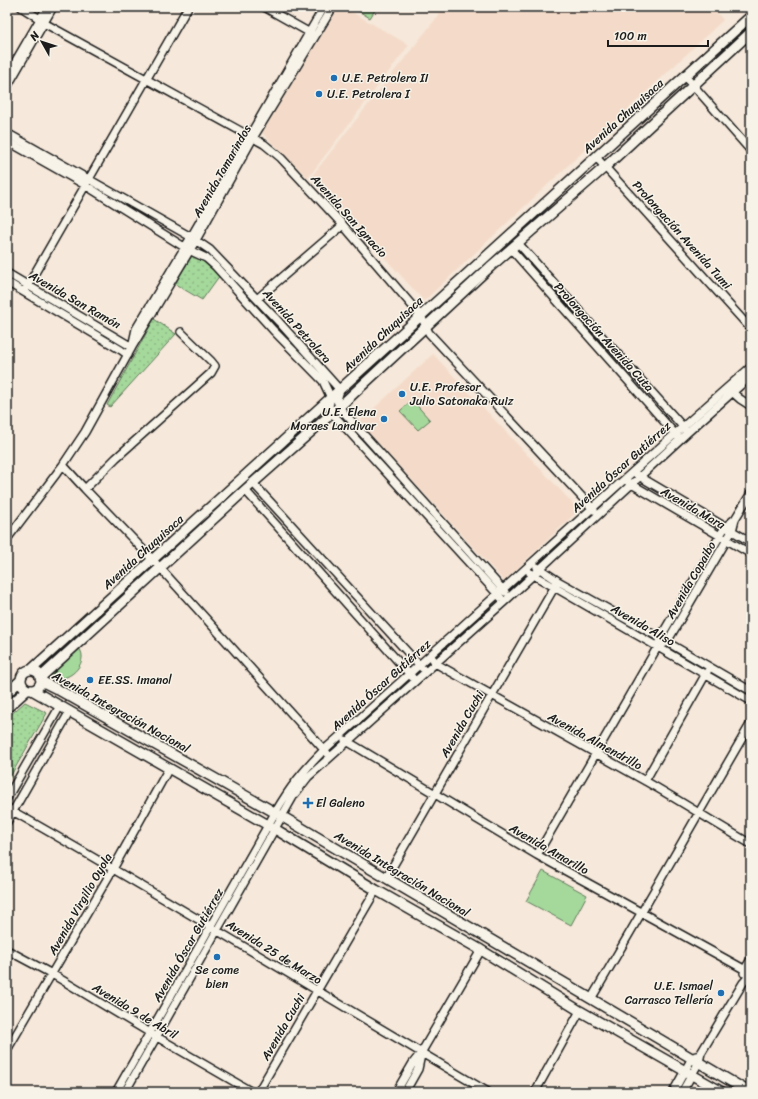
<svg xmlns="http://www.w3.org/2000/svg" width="758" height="1099" viewBox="0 0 758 1099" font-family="Sriracha,sans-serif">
  <defs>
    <pattern id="park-dots" width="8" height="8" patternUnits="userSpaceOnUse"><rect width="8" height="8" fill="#a5d89b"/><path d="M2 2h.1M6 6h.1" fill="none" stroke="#8db985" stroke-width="1.8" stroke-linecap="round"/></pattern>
  </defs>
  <rect width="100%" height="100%" fill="#f6e8da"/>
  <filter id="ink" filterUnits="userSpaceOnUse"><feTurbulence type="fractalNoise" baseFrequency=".025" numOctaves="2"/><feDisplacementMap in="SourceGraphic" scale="8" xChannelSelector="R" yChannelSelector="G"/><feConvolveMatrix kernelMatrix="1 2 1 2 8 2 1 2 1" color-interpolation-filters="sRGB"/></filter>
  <g filter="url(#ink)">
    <path fill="#f4dbc9" d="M339 7H343L409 45 308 178 262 133Z
      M445 7H712L723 20 424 301 311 177Z
      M433 354 579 510 504 581 359 422Z"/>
    <path fill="#a5d89b" stroke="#607a5c" d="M356 7H377L370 18 355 9Z
      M412 400 430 420 418 430 400 411Z
      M79 648C91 663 65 687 51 675L53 672Z
      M543 871 587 895 571 925 526 901Z"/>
    <path fill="url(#park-dots)" stroke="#607a5c" d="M193 256C204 259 213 267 220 275L202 300 175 284 191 257Z
      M154 319 176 334 110 407 107 405Z
      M25 702 47 713 7 782V718Z"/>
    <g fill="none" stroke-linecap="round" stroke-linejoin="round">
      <defs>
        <path id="minor" d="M21 7 40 19 44 23 264 144 281 158 343 225 421 316 429 333 594 510
          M264 7 312 34
          M324 7 191 237 136 329 132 347 196 240 253 138 333 7
          M7 76 47 7
          M685 76 751 151
          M7 87 53 7
          M7 133 191 237 210 250 279 322 340 390 337 400 339 407 505 592
          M7 141 85 185 189 250 206 258 215 266 273 330 323 381 331 398 329 406 332 413 501 598
          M596 157 751 329
          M518 243 685 429
          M511 249 677 436
          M7 273 132 347 85 432 63 465 7 539
          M7 282 121 350 128 355
          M24 292 188 7
          M257 299 343 225
          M181 332 211 361 215 366 211 373 116 458 85 489 153 560 327 753
          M731 391 740 399 751 406
          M63 465 85 489
          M637 475 751 542
          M628 482 751 554
          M253 483 422 668
          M245 490 412 677
          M537 567 558 581 660 638 751 691
          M530 573 751 701
          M663 644 667 642 732 531 735 519 751 493
          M433 659 435 663C505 703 576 742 647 782 682 802 716 824 751 844
          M345 740 537 855 751 973
          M645 781 707 672
          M7 798 60 706
          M7 808C169 899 327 998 488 1092
          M7 822 70 711
          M537 855 658 646 660 638 725 527 735 519
          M386 878 558 581
          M7 950 52 974 157 1037 252 1092
          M744 973 745 969 751 959
          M591 999C645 908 697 815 751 723
          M7 1050 113 869 169 768
          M116 1092 275 813C290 787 303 771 324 750 467 624 606 493 751 367
          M125 1092 294 795 308 777 504 602 688 432 751 376
          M258 1092 376 890
          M396 1092 413 1063 421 1053 481 950
          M405 1092 418 1069 421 1055
          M535 1092 580 1011
          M673 1092 692 1058 696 1056
          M682 1092 699 1062 701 1053 743 983 751 974"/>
        <path id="major" d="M31 670 751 16
          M21 680a10 10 0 1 1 20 0a10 10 0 1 1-20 0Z
          M40 678 245 490 339 407 490 267 605 167 751 32
          M41 681 57 689 283 817 749 1092
          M32 690 275 829 376 890 481 950 580 1011 722 1092
          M7 693 21 680
          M7 708 27 690"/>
      </defs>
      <use href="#minor" stroke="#1c1c1c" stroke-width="10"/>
      <use href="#major" stroke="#1c1c1c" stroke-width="12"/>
      <use href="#minor" stroke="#f7f3e8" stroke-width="7"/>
      <use href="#major" stroke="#f7f3e8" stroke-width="9"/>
    </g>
  </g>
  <g fill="#1f6fb2" stroke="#f7f3e8" stroke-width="1.5">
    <circle cx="334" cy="78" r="4"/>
    <circle cx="319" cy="94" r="4"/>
    <circle cx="402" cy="394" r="4"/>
    <circle cx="384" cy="419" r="4"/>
    <circle cx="90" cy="680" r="4"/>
    <path d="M306 797h4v4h4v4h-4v4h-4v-4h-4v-4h4z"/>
    <circle cx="217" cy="957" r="4"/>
    <circle cx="721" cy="993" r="4"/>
  </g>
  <g text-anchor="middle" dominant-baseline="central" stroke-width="3" stroke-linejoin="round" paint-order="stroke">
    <g font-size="12" fill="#1c1c1c" stroke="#f7f3e8" text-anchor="start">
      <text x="342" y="78">U.E. Petrolera II</text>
      <text x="327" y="94">U.E. Petrolera I</text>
      <text x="410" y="387">U.E. Profesor<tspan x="410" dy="14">Julio Satonaka Ruiz</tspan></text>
      <text x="376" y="412" text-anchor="end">U.E. Elena<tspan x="376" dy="14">Moraes Landivar</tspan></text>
      <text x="98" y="680">EE.SS. Imanol</text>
      <text x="316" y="803">El Galeno</text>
      <text x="217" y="970" text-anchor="middle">Se come<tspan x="217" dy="14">bien</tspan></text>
      <text x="713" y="986" text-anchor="end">U.E. Ismael<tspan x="713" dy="14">Carrasco Tellería</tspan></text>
    </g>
    <g font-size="12" fill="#1c1c1c" stroke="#f7f3e8">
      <text transform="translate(623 116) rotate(-42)">Avenida Chuquisaca</text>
      <text transform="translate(222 171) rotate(-60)">Avenida Tamarindos</text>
      <text transform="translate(349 216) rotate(48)">Avenida San Ignacio</text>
      <text transform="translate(682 235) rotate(48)">Prolongación Avenida Tumi</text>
      <text transform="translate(75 300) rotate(30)">Avenida San Ramón</text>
      <text transform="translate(297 326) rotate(48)">Avenida Petrolera</text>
      <text transform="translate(383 334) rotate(-43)">Avenida Chuquisaca</text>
      <text transform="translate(604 337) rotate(48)">Prolongación Avenida Cuta</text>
      <text transform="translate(621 467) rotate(-42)">Avenida Óscar Gutiérrez</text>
      <text transform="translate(693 508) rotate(30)">Avenida Mara</text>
      <text transform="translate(143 552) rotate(-42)">Avenida Chuquisaca</text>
      <text transform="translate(691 580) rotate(-60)">Avenida Copaibo</text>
      <text transform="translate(643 625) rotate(30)">Avenida Aliso</text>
      <text transform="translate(381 685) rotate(-42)">Avenida Óscar Gutiérrez</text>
      <text transform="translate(121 712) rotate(29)">Avenida Integración Nacional</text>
      <text transform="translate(462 724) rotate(-60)">Avenida Cuchi</text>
      <text transform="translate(595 741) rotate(29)">Avenida Almendrillo</text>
      <text transform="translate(549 849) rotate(30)">Avenida Amarillo</text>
      <text transform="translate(402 874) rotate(31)">Avenida Integración Nacional</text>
      <text transform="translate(80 904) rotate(-60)">Avenida Virgilio Oyola</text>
      <text transform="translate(188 945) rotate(-60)">Avenida Óscar Gutiérrez</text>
      <text transform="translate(274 952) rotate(32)">Avenida 25 de Marzo</text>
      <text transform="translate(135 1011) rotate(31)">Avenida 9 de Abril</text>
      <text transform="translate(283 1027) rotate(-60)">Avenida Cuchi</text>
    </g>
  </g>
  <rect width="758" height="1099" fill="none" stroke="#f7f3e8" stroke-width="24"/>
  <rect x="12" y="12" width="734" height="1075" fill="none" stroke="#1c1c1c" stroke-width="1.5" filter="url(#ink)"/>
  <g transform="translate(42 42) rotate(309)" stroke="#f7f3e8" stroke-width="3" paint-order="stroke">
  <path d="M0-3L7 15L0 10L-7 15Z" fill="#1c1c1c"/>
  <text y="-6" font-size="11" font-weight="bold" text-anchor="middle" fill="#1c1c1c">N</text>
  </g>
  <path d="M608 40v6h100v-6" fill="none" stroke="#1c1c1c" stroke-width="2"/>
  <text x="614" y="40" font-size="12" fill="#1c1c1c" stroke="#f7f3e8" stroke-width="3" paint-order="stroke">100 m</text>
</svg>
